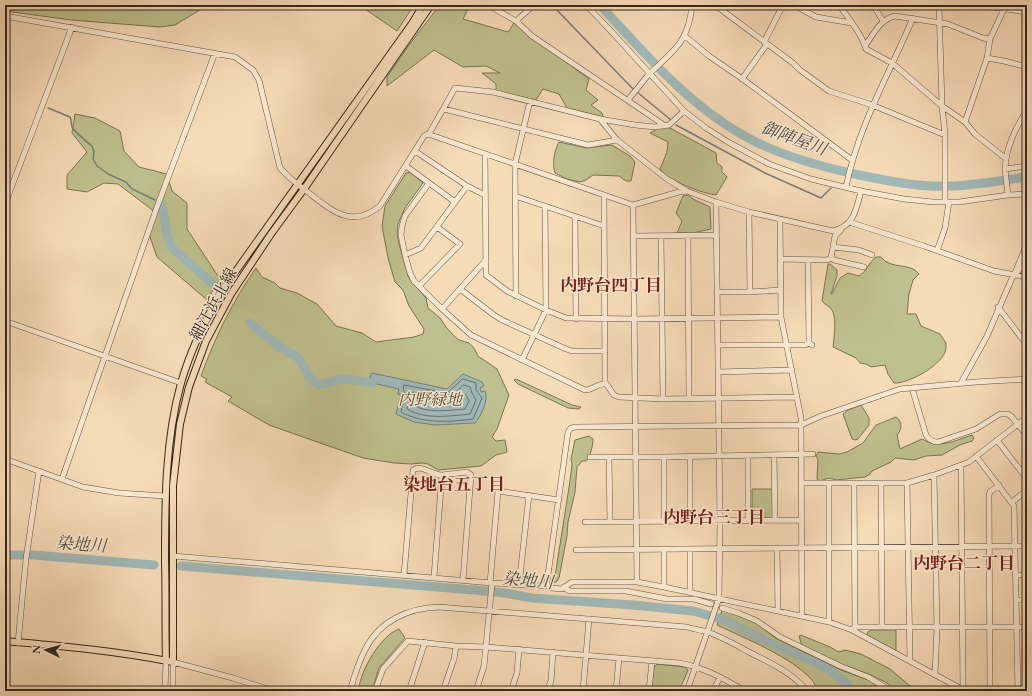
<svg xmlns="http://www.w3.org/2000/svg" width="1032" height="696" viewBox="0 0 1032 696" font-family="'EB Garamond','Noto Serif JP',serif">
  <rect width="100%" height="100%" fill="#f6dbb7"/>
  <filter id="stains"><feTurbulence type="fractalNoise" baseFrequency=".005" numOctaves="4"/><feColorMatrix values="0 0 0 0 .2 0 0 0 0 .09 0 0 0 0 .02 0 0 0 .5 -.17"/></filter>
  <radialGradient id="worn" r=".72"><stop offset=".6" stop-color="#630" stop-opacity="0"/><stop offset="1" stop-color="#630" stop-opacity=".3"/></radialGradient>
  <path fill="#bec08d" stroke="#7a7456" d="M5 5H208L175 25 160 27 71 20 5 11Z
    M359 5H414L397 31Z
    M437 5H470L463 19 508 32 514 23 589 79 586 90 598 100 591 105 602 113 603 117 567 108 559 94 543 89 536 100 496 91V84L482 73H500L486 66 463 67 434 50 387 86V77L409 45 439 6Z
    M75 114 95 118 120 131 124 151 139 167 167 174 172 191 187 203V229L220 279 207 300 157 257 149 234 155 212 118 184 104 183 87 192 67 189V175L87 152 72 133Z
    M666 127 672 129 716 153 717 163 722 167V172L727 177 716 195C704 194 666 180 660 169 664 159 668 152 668 142L650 133 659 128Z
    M559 142 586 148 612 145 630 156 635 162 631 181H626L619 176 593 175 586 180 580 182 567 179 555 173C552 164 554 151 559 142Z
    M410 172 423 183 405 208 398 224 397 234 399 244 408 276 411 281 426 298 428 308 440 318 446 327 453 335 459 340 469 343 474 348 478 356 497 369 509 395 497 429 492 437 496 441 505 440 507 452 496 455 481 466 438 470 428 464 422 463 411 464 394 463 363 458 269 425 228 401 232 397 205 382 207 379 201 376C215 337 233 301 256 268L262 277 275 283 280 288 297 293 317 304 336 326 362 333 376 342 414 337 423 334 424 329 409 306 403 290 395 282 388 258 382 226 385 206 406 173Z
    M688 195 693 199 710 207 711 229 692 233H677L682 221 676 213 683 196Z
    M876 257H881C890 270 911 262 919 274L913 280 909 294 907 314H916L921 326 940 334 946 343C946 345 946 350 945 352 940 366 908 384 894 383L888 374 885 365 871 367 866 364 860 363 856 358 833 347C834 337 837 319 832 310 830 306 825 305 822 301L828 264H830L837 270V276L831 294H832L840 278 848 273 859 276C867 271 869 262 876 257Z
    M516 379 572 405 581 407 579 409 568 408 518 384 514 380Z
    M861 405 869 418V425L858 439 855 440 852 439 843 414 848 410Z
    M896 417C903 422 902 430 897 435L900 449 922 439C941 449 953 441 972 435L974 438 972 441 960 445 942 455 926 456 914 460 895 458 891 462 872 471 870 474 865 477 836 480 829 478 820 481 817 479 818 460 816 456 818 452 839 454 847 452 863 443 876 425Z
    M589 436 593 439C593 446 590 457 586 461H582L577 467 575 492 568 522 567 536 559 578 557 581 554 583 570 481 572 464 571 459 575 440Z
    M752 489H773V518H752Z
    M722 610 739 616 756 623 777 639 841 670 868 680 885 691H818C816 687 814 683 812 680 792 657 744 638 717 625Z
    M399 629 405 638 379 668 373 687 371 691 359 689C360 671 381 635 399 629Z
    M871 630H896V651L867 635 868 632Z
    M801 635 830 647 835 650 839 652 845 650 861 654 890 669 910 686 925 691H897L887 683 871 675 841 664 802 646 799 636Z
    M657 664 685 667 688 670 679 691H651L654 667Z"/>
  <path fill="#a0b9b8" stroke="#767f7b" d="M1027 176V180L1011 181 1010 178Z
    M372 373 447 389 463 374 482 382 484 386 480 388 481 392 485 391C489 400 481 416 475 423L435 425 414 422 396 414 401 395 398 394 399 389 372 383 370 377Z"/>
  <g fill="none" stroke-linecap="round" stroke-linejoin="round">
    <path stroke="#6b706c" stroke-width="1" d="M463 379 476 383V390L482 398 473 419C449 422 423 424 401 412L405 396 403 387 404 385 447 393Z
      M464 385 470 387 472 393 476 400 470 414C450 416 425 420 407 409L411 392 447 398 452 396Z
      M464 394 466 395 469 401 465 409C451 410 426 414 414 405L415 400 417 399 447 404 455 401Z"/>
    <path stroke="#767f7b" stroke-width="1.5" d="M552 5 634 90
      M637 92 671 120
      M48 108 70 117C72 121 71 124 72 127 75 132 87 142 92 146L94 152 93 159 97 166 108 174 126 182 132 189 155 200
      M676 125 765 173 821 198 831 188"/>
    <path stroke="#a0b9b8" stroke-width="9" d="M600 5C645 54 690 107 750 139 784 157 822 167 859 175 888 181 923 188 952 186 977 185 1002 180 1027 177
      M161 203 164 216 167 236 172 248 212 283
      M250 323 268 338 289 353C302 353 305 378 317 384 323 386 332 381 338 380 349 378 361 381 372 383
      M5 555H33L154 565
      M181 566 474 590 505 593 532 598 633 605 693 611 725 620 768 642 818 664 831 671 848 685 852 691"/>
    <defs>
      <path id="minor" d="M488 5 516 21 532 36 664 125
        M586 5 610 30 684 111 706 128 728 142 769 164 811 179 861 191 904 199 933 202H959L1008 195 1027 194
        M715 5 793 63 800 70 829 91 872 105 945 135
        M794 5 816 17 852 23
        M839 5C849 19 861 33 866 49L892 63 942 106 965 122 975 134 1005 158
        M873 5 883 21
        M939 5 942 106 945 135V202
        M980 5 1027 12
        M5 12 10 7 16 5
        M5 16 235 57 253 70 259 80 280 168C289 178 298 185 309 193 332 211 352 229 380 206L424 136 428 134 633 205 679 192 687 191
        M516 21 534 5
        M685 36 709 56 744 80 852 160
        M764 42 783 5
        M865 46C873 35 880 19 895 16L948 24 983 38 990 39
        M987 58 1004 61 1027 67
        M649 74C674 51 689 41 692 5
        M742 79 767 44
        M628 100 649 74
        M444 109 588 145 617 140
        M600 119 617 140 667 179 687 191 716 202
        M965 122 987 58 990 39 1004 9
        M429 134 455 88 493 92 600 119 635 125 655 127 669 125 684 111
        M415 151 467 186 485 195
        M485 154 486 275 507 291 546 310 566 318 635 319 781 317
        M406 166 455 202
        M1005 169C1006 147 1015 129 1027 110
        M429 183 405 216 402 226 401 235 405 255 410 273 414 281 442 309 471 335 585 390C593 390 598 383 605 384
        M846 187C858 127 889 74 913 18
        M1008 195 1005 169 1027 166
        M515 196 604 226
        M604 196 605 382 614 395 619 397 663 399 797 397
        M5 204 72 27
        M633 205 637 582
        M749 212 750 292
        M575 217 576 319
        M780 220 781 317 801 418 802 616
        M849 222 924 246 994 271 1027 277
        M634 236 716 235
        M661 236 663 399
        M688 236 689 398
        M833 247 859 250 872 255
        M937 251 945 228 949 202
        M405 255 421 248 467 186
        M831 258 834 260 864 267
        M780 259 827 260 831 258 835 236 841 230
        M808 260 809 343
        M1015 273 1024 251 1027 238
        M419 286 460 244 437 227
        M460 289 494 315 502 320 566 349 572 351H605
        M717 292H750L780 290
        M516 296 515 164 530 101
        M998 307 1027 345
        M442 309 486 260
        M5 321 181 383
        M718 345H805L809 343 812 345
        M522 360 546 310 545 206
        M718 372 792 370
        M961 383 987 336 1013 276 1027 262
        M912 388 926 435C929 440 932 442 938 442L976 429 1000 414H1008L1012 417 1027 436
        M997 440 1027 479
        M774 455 775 520
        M976 456 1014 506 1018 691
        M590 457H664L813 454
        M609 457 610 522
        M690 457V521
        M5 459 83 487 119 493 165 496
        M961 465 963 689
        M934 475 937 628 935 675
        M62 479 157 207 215 53
        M802 483H907L934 475 969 462 1027 417
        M854 483 855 627
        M881 483 882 627
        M907 483 910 661
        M829 484V622
        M1012 502 1027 490
        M748 521V456
        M585 522 801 520
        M664 522V457
        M777 548 778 611
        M690 549V591
        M576 550 1027 546
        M173 556 492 583 541 586 545 585 552 588 562 589 572 582H637L664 587 829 622 852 630 956 686 969 691
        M404 575 413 470C422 464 431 475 442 475
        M1015 575H1027
        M434 577 442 475 467 472 471 475 463 580
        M490 583 498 491 559 500
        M519 585 529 495
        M545 585 547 582 568 432 571 428 576 427 801 425 821 416 900 389 976 382 1027 379
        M564 587 569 591H626L667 599H694L711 604
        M664 587V549
        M1016 600H1027
        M722 608 738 613 757 621 780 637 840 666 868 677 891 691
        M852 630 855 627H1027
        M18 643 26 559 39 471
        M165 691 166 661
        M173 691V662L233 678 274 691
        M350 691C354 677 358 663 365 650 379 621 408 608 439 607L687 627C693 629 701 630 708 632 722 637 736 645 749 652 770 663 792 672 807 691
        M375 691 383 669 408 641 456 646 486 647 679 663C704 667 724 679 745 691
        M409 691 425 642
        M443 691 454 659 456 646
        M476 691 484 666 492 583
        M511 691 517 673 519 649
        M547 691 551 681 553 652
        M583 691 589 619
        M616 691 619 658
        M649 691 652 661
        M687 691 719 598 720 521 716 202 749 212 833 231C854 226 856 210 861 191
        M713 691 720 677
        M990 691 989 495 990 492 999 485"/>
      <path id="major" d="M5 641C62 646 117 651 173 662V486L180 424 189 387 206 341 231 294 271 234 304 189 431 5
        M166 661C165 628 166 594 165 561 165 501 165 441 181 383 190 352 205 320 221 292L413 22 423 5"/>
    </defs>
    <use href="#minor" stroke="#665545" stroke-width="6"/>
    <use href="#major" stroke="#36281f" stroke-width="8"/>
    <use href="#minor" stroke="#f9e8d0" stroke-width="5"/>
    <use href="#major" stroke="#f6dbb7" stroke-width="6"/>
  </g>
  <g text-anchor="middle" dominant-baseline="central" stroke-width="3" stroke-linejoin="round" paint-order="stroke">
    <g font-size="16" fill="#36281f" stroke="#f9e8d0">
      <text transform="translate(213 304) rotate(-61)">細江浜北線</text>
    </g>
    <g font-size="16" font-style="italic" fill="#584e3a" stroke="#f9e8d0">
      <text x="430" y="399">内野緑地</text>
    </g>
    <g font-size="17" font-style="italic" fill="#504c45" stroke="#f9e8d0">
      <text transform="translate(794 138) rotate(20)">御陣屋川</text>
      <text transform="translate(81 544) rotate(4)">染地川</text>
      <text transform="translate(528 580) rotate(5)">染地川</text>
    </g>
    <g font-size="17" font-weight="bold" fill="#7a1f14" stroke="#f9e8d0">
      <text x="611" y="285">内野台四丁目</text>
      <text x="454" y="484">染地台五丁目</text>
      <text x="714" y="517">内野台三丁目</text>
      <text x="964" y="563">内野台二丁目</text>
    </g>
  </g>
  <rect width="1032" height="696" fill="none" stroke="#f6dbb7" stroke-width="20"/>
  <rect x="6" y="6" width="1020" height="684" fill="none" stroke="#36281f" stroke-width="2"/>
  <rect x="10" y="10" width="1012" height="676" fill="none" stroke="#36281f"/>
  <g transform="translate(46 650) rotate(275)" stroke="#f9e8d0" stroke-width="3" paint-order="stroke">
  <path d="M0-3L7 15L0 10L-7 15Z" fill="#36281f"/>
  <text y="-6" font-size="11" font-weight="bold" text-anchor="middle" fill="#36281f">N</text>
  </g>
  <rect width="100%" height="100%" filter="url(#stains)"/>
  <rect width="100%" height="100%" fill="url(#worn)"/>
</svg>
